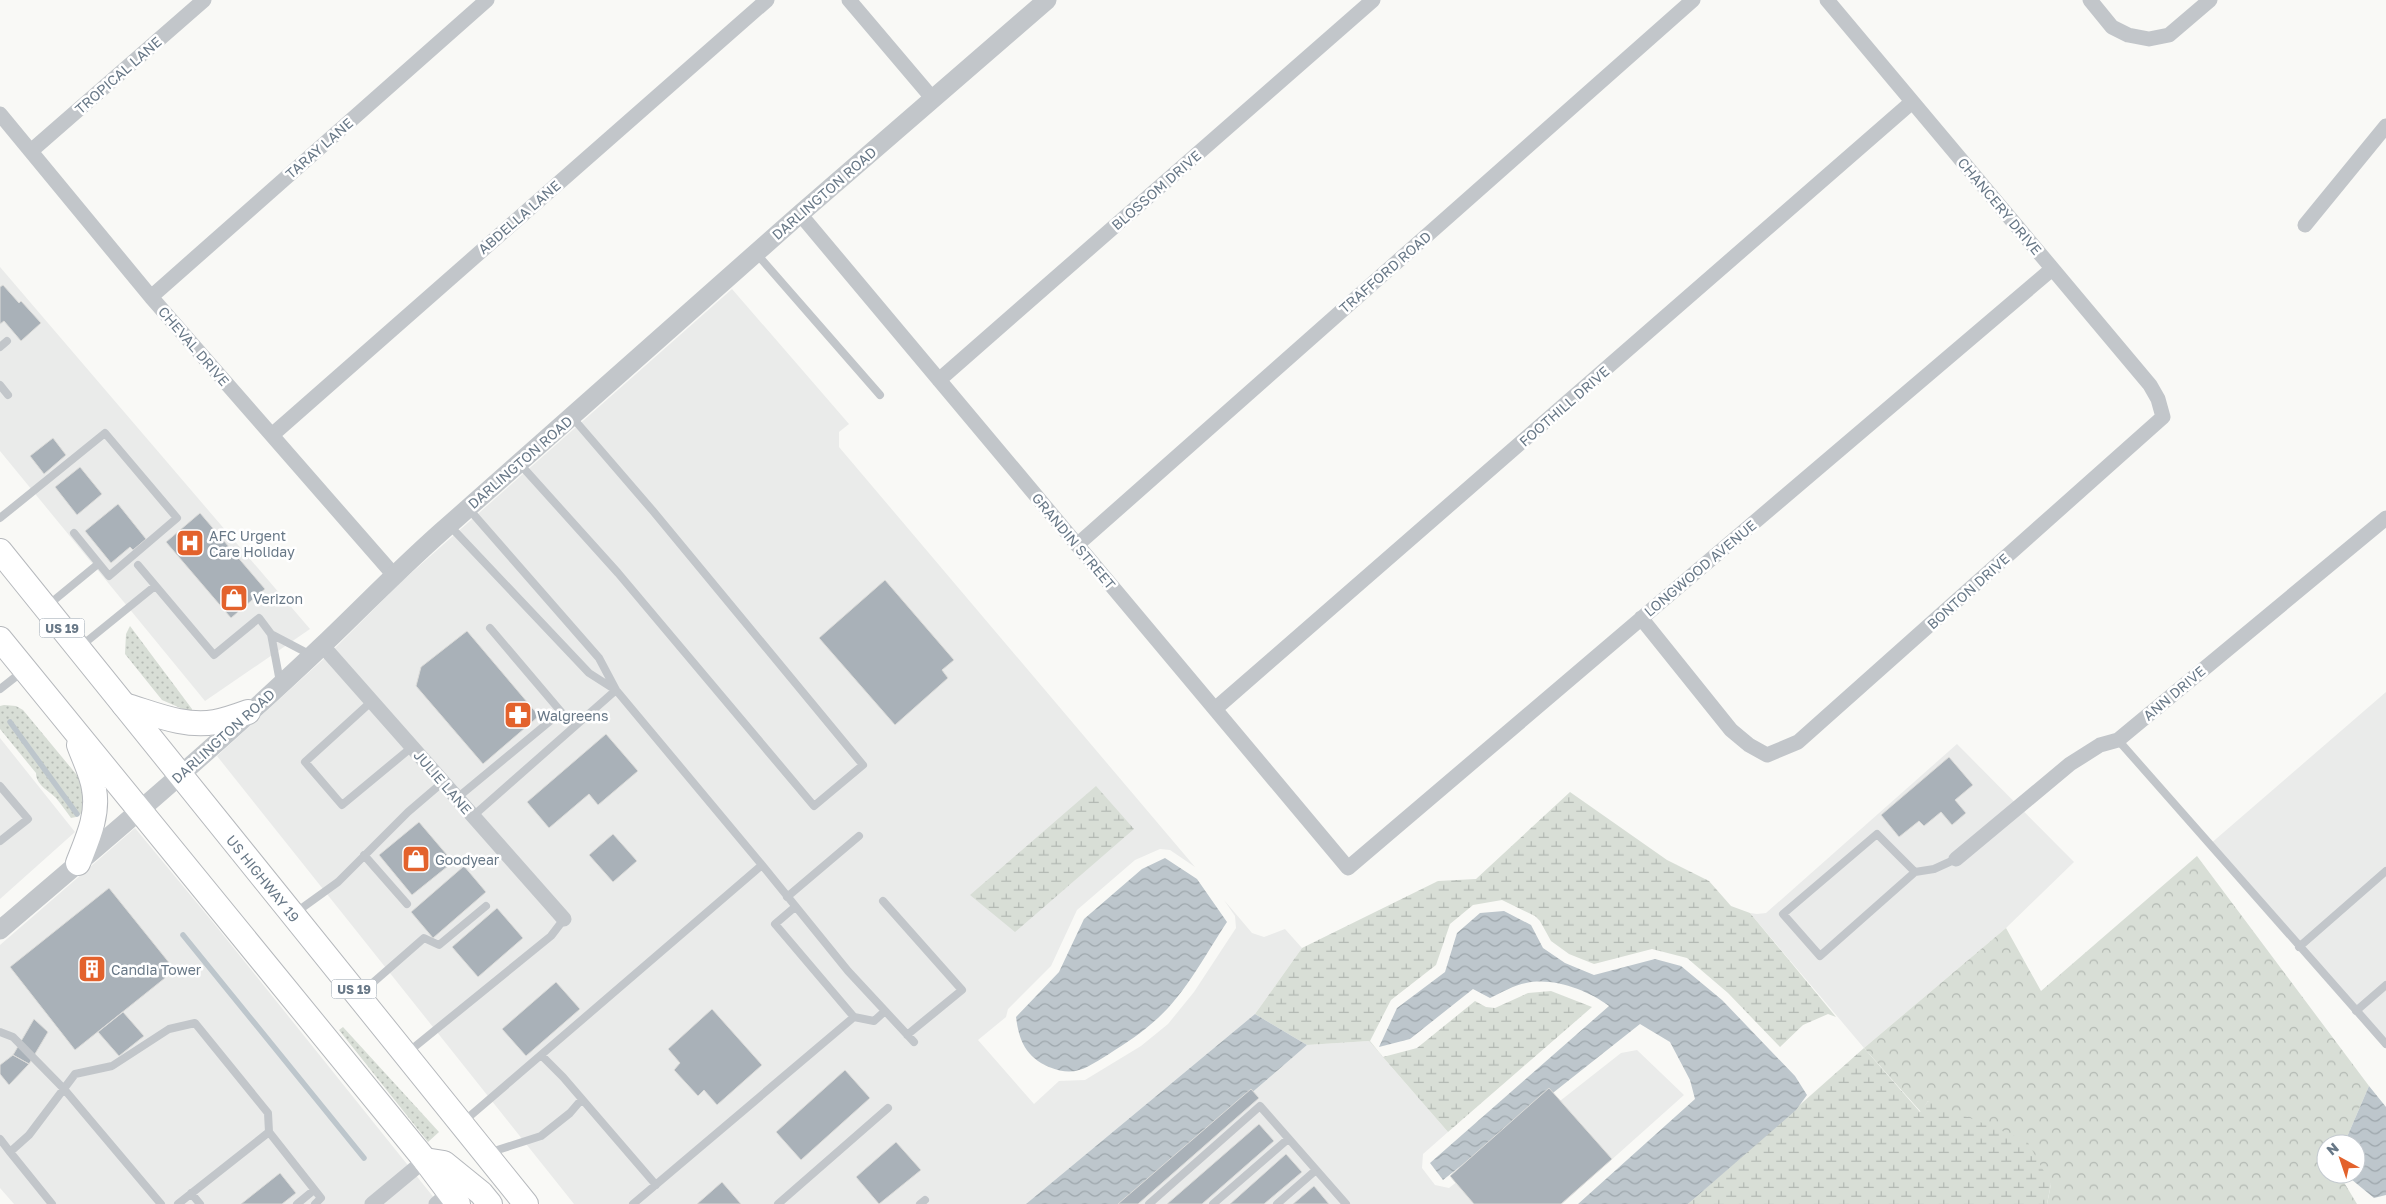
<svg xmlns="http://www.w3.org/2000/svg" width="2386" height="1204" viewBox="0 0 2386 1204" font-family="'Golos Text',sans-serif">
  <defs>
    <pattern id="grass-dots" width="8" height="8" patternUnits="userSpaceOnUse" patternTransform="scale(1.25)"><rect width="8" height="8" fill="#d8ded6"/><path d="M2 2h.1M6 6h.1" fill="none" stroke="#b3b9b3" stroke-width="1.8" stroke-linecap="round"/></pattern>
    <pattern id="forest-crowns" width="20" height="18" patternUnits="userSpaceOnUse" patternTransform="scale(1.25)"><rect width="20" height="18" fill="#d8ded6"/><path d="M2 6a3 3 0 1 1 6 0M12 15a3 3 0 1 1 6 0" fill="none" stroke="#b3b9b3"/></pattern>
    <pattern id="wetland-marsh" width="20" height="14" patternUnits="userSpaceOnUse" patternTransform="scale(1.25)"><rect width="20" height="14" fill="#d8ded6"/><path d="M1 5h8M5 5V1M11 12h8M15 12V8" fill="none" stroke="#b3b9b3"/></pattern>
    <pattern id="water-waves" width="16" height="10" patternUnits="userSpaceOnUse" patternTransform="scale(1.25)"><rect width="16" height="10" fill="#bdc6cc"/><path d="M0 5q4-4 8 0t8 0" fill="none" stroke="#9da6ab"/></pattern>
  </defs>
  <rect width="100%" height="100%" fill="#f9f9f6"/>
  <path fill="#eaebea" d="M0 267 310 629 205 701 0 451Z
    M732 289 849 424 839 432V447L1195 867 1170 850 1160 849 1135 860 1077 910 1051 966 1008 1009 1006 1017 978 1040 1034 1104 1059 1081 1085 1080 1141 1046 1168 1024 1194 992 1236 928 1235 916 1224 900 1252 933 1264 937 1285 929 1302 948 1255 1014 1026 1204H574L217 756 329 654 401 582Z
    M2386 692V1043L2209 845Z
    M0 738 75 832 0 899Z
    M1957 744 2074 862 2006 928 1864 1048 1750 913 1757 914 1766 913Z
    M135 828 216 926 439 1204H14L0 1188V945Z
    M1369 1041 1448 1132 1423 1154 1422 1168 1435 1185 1449 1188 1621 1053 1637 1050 1684 1095 1562 1204H1123L1307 1045Z"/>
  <path fill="url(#grass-dots)" d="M130 626 192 709V713L162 700 125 654 126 634Z
    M4 705 16 706 23 710 81 780 86 792 83 812 76 817 71 818C66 811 61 804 56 798 48 790 36 785 36 773L0 729V706Z
    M343 1027 439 1132 428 1142 339 1030Z"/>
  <path fill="url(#forest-crowns)" d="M2197 856 2369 1086 2344 1144H2326V1174H2339L2357 1204H2047L2051 1184 1928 1101 1921 1112 1864 1048 2006 928 2041 991Z"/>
  <path fill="url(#wetland-marsh)" d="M1096 786 1134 829 1015 932 970 895Z
    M1570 792 1667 860 1709 881 1731 906 1750 913 1836 1017 1828 1014 1803 1025 1780 1047 1728 993 1687 958 1652 949 1594 964 1569 954 1551 941 1540 921 1535 916 1502 900 1473 905 1450 924 1436 965 1391 1000 1370 1041 1383 1057 1417 1048 1475 1001 1486 1007 1495 1008 1528 993 1551 991 1592 1007 1448 1132 1369 1041 1307 1045 1255 1014 1302 948 1438 881 1476 879Z
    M1864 1048 1920 1112 1928 1101 2027 1141 2051 1184 2047 1204H1688Z"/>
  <path fill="url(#water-waves)" d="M1165 858 1197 879 1227 922C1207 952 1185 994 1158 1018 1143 1032 1126 1043 1109 1054 1087 1067 1076 1078 1049 1067 1026 1057 1019 1041 1016 1017L1059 972 1084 919 1142 869Z
    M1504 911 1531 925 1543 948 1565 963 1594 975 1655 959 1681 966 1722 1000 1795 1076 1807 1095 1796 1110 1688 1204H1578L1695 1099 1690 1080 1670 1042 1640 1024 1443 1180 1430 1163 1609 1006C1588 990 1553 977 1526 983 1514 985 1501 993 1490 998L1473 989 1410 1039 1379 1047 1397 1008 1445 972 1457 933 1480 913Z
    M1255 1014 1307 1045 1123 1204H1026Z
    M2369 1086 2386 1107V1195L2374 1198 2345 1174H2356V1144H2344Z"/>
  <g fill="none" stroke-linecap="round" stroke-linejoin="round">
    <path stroke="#bdc6cc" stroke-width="5.5" d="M10 722 77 814
      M183 935 364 1158"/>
  </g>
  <path fill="#a9b1b8" stroke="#dbdbd9" d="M3 285 19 303 21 301 41 323 21 341 4 321 0 324V287Z
    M53 438 66 455 44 474 30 456Z
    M80 467 102 494 77 515 55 487Z
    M118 504 146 539 133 550 130 547 111 563 85 531Z
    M200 513 265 589 231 618 166 542Z
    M885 580 954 660 942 670 948 678 895 725 819 638Z
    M467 631 539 716 483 764 416 686 421 667Z
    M606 734 638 771 598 805 589 794 549 828 527 802Z
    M1949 757 1973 785 1955 800 1966 813 1952 825 1941 812 1924 826 1919 821 1899 837 1881 815Z
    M419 822 453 862 412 895 379 855Z
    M613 834 637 861 613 882 589 855Z
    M464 866 486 892 433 938 411 912Z
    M109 888 175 970 75 1050 10 967Z
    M497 908 523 938 478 977 452 947Z
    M556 982 580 1009 526 1056 502 1029Z
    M712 1009 762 1065 717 1105 704 1090 698 1096 674 1070 680 1063 668 1049Z
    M123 1012 144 1036 119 1056 98 1032Z
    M34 1019 48 1032 29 1064 13 1055Z
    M13 1055 29 1064 9 1085 0 1074V1065Z
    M845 1070 870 1098 801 1160 776 1132Z
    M1549 1088 1612 1159 1561 1204H1474L1450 1176Z
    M1251 1089 1259 1098 1138 1204H1118Z
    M1259 1124 1274 1141 1202 1204H1167Z
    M896 1142 921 1170 879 1204 856 1177Z
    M1286 1154 1302 1172 1264 1204H1230Z
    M280 1173 296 1193 282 1204H241Z
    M722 1182 741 1204H697Z
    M1314 1186 1329 1204H1293Z"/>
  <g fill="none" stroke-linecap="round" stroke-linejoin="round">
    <defs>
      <g id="trunk">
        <path id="s1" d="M0 551 526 1204"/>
        <path d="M0 639 425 1160 458 1204"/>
        <path d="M124 705C152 713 185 728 215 722 226 720 237 716 248 712"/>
        <path d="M78 863C87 840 99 815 94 789 92 774 84 759 79 745"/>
        <path d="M425 1160 444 1163 481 1193 490 1204"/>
      </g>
    </defs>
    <use href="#trunk" stroke="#b6b9bd" stroke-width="26"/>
    <path stroke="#c2c6ca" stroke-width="8" d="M756 253 880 395
      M0 347 7 341
      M0 385 8 395
      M519 463 618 573 814 806 863 765 653 511 572 417
      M0 518 105 433 177 518 109 576 74 533
      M449 525 589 673 614 689
      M138 565 214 655 259 618 271 634 311 655
      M47 606 98 564
      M490 628 574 727
      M271 634 280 682
      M81 646 155 586
      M0 689 23 671
      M372 701 305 762 342 805 412 747
      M2118 740 2386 1044
      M0 786 28 819 0 841
      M457 798 561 712
      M473 816 616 690
      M364 855 407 904
      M762 865 848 971 914 1042
      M1915 872 1877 834 1783 914 1820 956 1915 872 1934 869 1956 859
      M787 897 859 836
      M883 901 962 990 907 1035
      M795 907 775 924 854 1017 874 1021 885 1011
      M295 913 338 882 408 812 443 782
      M2299 947 2386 871
      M360 994 424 938 439 945 486 906
      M2356 1011 2386 985
      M0 1032 13 1037 64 1089 161 1204
      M407 1053 551 936 564 919
      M541 1055 563 1077 656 1185
      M463 1122 762 865 616 690 599 658 468 508
      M0 1139 10 1152 29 1135 75 1074 112 1066 169 1029 195 1023 268 1113 269 1132 321 1198 315 1204
      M10 1152 52 1204
      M488 1153 541 1136 570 1113 582 1099
      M191 1193 200 1204
      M178 1204 269 1132
      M297 1204 314 1190
      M633 1204 854 1017
      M778 1204 888 1108
      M920 1204 925 1200
      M1149 1204 1260 1106 1346 1204
      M1213 1204 1288 1139
      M1277 1204 1316 1170"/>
    <path stroke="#c2c6ca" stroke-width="15" d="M849 0 933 99
      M2090 0 2112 27 2128 35 2149 39 2169 35 2210 0
      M0 114 151 297 393 574
      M31 151 204 0
      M800 214 1348 868 2052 269
      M2305 225 2386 126
      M151 297 487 0
      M939 380 1373 0
      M272 435 767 0
      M1077 545 1693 0
      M1641 618 1731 730 1749 745 1767 755 1798 742 2163 417 2158 399 2150 385 1827 0
      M322 645 564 919
      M1215 709 1912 102
      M1956 859 2070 764 2100 745 2118 740 2386 518
      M372 1204 425 1160
      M436 1204 449 1193"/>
    <path stroke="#c2c6ca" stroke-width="19" d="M0 930C109 837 219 744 323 645 365 605 405 563 449 525L800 214 1047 0"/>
    <use href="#trunk" stroke="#fff" stroke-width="24"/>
  </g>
  <defs>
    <symbol id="hospital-square" viewBox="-11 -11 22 22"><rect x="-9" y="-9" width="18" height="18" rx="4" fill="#e3622c" stroke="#fff"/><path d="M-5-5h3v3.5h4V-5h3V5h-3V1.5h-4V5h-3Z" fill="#fff"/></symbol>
    <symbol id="shop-square" viewBox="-11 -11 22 22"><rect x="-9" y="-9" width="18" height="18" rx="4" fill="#e3622c" stroke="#fff"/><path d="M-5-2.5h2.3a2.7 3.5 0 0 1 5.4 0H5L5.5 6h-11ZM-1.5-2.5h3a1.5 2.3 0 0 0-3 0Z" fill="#fff"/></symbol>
    <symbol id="pharmacy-square" viewBox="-11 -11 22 22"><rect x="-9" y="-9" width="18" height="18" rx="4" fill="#e3622c" stroke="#fff"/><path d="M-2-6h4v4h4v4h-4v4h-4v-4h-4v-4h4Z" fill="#fff"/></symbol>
    <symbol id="building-square" viewBox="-11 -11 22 22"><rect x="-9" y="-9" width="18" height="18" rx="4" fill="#e3622c" stroke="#fff"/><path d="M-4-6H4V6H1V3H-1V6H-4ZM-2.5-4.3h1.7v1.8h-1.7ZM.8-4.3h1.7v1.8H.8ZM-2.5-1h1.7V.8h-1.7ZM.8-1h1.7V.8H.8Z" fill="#fff"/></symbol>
  </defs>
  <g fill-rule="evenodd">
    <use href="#hospital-square" x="174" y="527" width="32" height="32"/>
    <use href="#shop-square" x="218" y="582" width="32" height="32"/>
    <use href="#pharmacy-square" x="502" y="699" width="32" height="32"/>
    <use href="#shop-square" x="400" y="843" width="32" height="32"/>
    <use href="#building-square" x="76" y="953" width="32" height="32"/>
  </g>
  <g text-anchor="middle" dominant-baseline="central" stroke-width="5" stroke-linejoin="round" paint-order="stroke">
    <g fill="#fff" stroke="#95a0ab" stroke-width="1">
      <rect x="39.5" y="618.5" width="45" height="19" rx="4"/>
      <rect x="331.5" y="979.5" width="45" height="19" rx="4"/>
    </g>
    <g font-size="12" font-weight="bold" fill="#687887">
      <text x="62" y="628">US 19</text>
      <text x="354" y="989">US 19</text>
    </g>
    <g font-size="14" fill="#687887" stroke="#fff">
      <text transform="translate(118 75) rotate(-41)">TROPICAL LANE</text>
      <text transform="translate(319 148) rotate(-41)">TARAY LANE</text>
      <text transform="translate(1156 190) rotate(-41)">BLOSSOM DRIVE</text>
      <text transform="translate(824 193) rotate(-41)">DARLINGTON ROAD</text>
      <text transform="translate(2000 206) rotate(50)">CHANCERY DRIVE</text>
      <text transform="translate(519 217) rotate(-41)">ABDELLA LANE</text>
      <text transform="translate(1385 272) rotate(-41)">TRAFFORD ROAD</text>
      <text transform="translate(194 346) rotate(49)">CHEVAL DRIVE</text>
      <text transform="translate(1564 406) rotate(-41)">FOOTHILL DRIVE</text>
      <text transform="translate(520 462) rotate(-41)">DARLINGTON ROAD</text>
      <text transform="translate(1074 541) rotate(50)">GRANDIN STREET</text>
      <text transform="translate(1700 568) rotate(-40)">LONGWOOD AVENUE</text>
      <text transform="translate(1968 591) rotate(-42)">BONTON DRIVE</text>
      <text transform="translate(2174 693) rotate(-40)">ANN DRIVE</text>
      <text transform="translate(223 736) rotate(-42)">DARLINGTON ROAD</text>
      <text transform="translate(443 782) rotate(49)">JULIE LANE</text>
      <text stroke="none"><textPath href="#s1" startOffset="420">US HIGHWAY 19</textPath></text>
    </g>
    <g font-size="14" fill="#687887" stroke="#fff" text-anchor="start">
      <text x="209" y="535">AFC Urgent<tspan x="209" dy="16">Care Holiday</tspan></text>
      <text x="253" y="598">Verizon</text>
      <text x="537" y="715">Walgreens</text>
      <text x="435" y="859">Goodyear</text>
      <text x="111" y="969">Candia Tower</text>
    </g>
  </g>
  <g transform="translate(2341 1159) rotate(320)"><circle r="24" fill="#ffffff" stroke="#c3c9cf"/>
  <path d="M0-4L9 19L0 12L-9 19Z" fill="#e3622c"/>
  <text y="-8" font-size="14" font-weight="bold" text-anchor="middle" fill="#687887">N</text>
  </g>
</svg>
